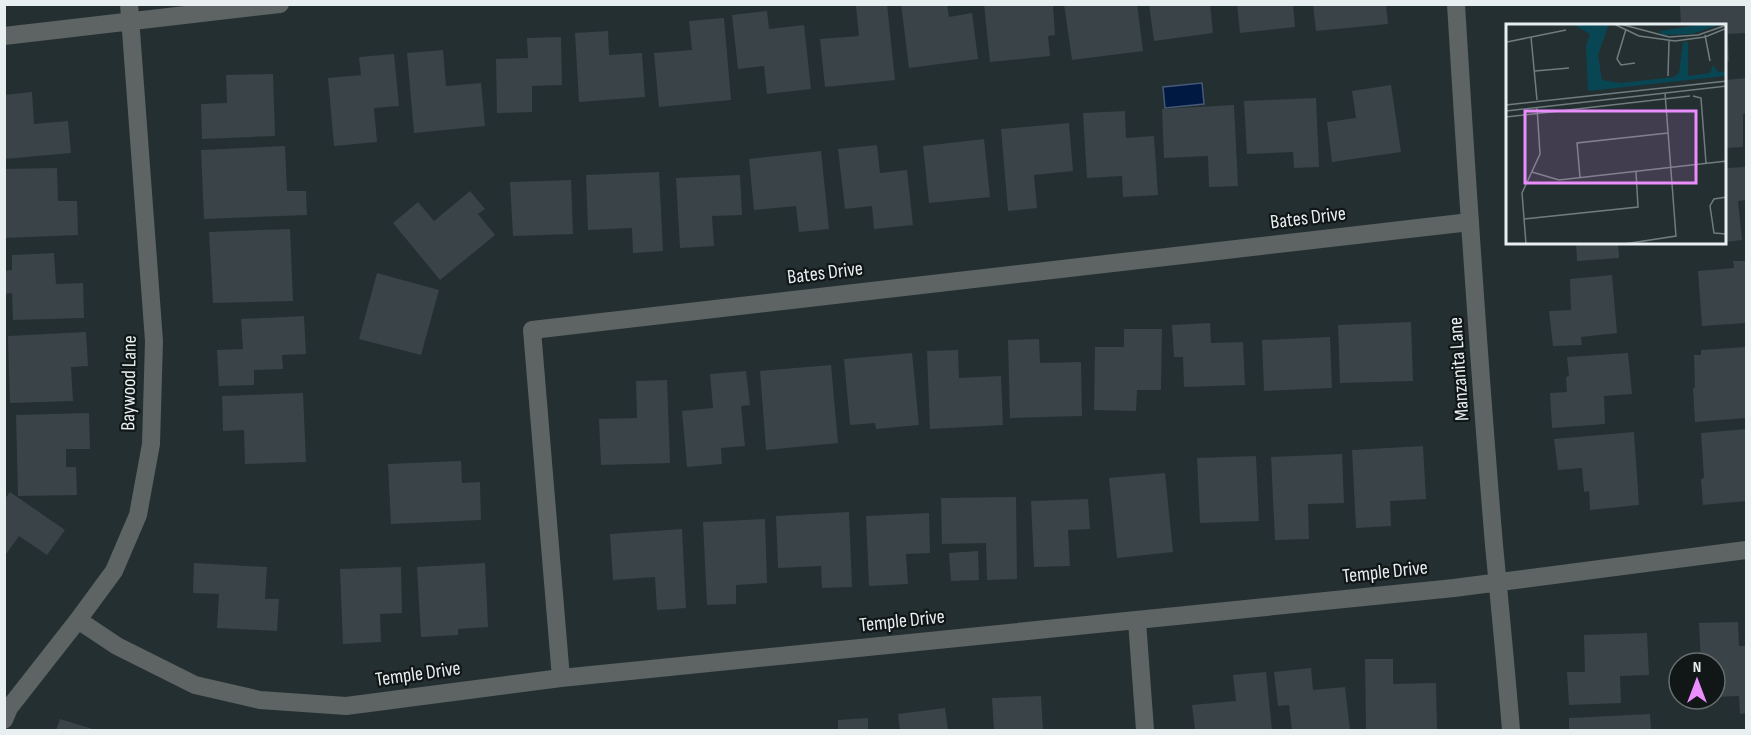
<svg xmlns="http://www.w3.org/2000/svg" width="1751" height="735" viewBox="0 0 1751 735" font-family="'Sofia Sans Condensed',sans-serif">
  <rect width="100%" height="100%" fill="#242f31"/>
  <path fill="#001942" stroke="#465976" stroke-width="1.5" d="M1202 83 1204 104 1165 108 1163 87Z"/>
  <path fill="#3a4348" d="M867 4H887L895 80 825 87 820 39 859 36 856 6Z
    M901 4H947L949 17 972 13 978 59 909 68Z
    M984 4H1053L1055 35 1048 36 1050 56 990 62Z
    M1064 4H1137L1143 51 1072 60Z
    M1149 4H1210L1213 33 1154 41Z
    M1237 4H1293L1295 27 1240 33Z
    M1313 4H1386L1388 24 1316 31Z
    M1680 4H1746V33L1728 34 1729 61H1726V26H1681Z
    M767 11 769 29 804 25 811 89 767 94 764 66 738 69 732 15Z
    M724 18 731 100 659 107 654 53 692 50 689 21Z
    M608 31 609 55 642 53 645 97 579 102 575 33Z
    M561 37 562 85 532 86V112L497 113 496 59 528 58 527 38Z
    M443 50 446 86 481 83 485 126 414 133 407 53Z
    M394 54 399 106 374 108 377 142 334 146 328 78 361 75 359 57Z
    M273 74 275 136 202 139 201 104 227 103 226 75Z
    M1746 78V113L1743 114V147L1726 148V80Z
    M1391 85 1401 152 1332 162 1327 122 1356 118 1352 91Z
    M32 92 34 124 68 121 71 153 4 159V95Z
    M1316 98 1319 167 1294 168 1293 152 1247 154 1244 101Z
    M1234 105 1238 186 1209 187 1208 156 1164 158 1162 109Z
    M1125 111 1126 138 1154 136 1158 195 1123 197 1122 176 1087 178 1083 113Z
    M1069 123 1073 171 1034 175 1037 208 1008 211 1001 129Z
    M984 139 990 197 929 203 923 146Z
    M877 145 880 173 907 170 913 225 874 229 872 206 845 209 838 149Z
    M285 146 287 191H306L307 215 204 219 201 150Z
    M821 151 829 229 799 232 796 206 754 210 749 159Z
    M1746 167V200L1738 201 1742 240 1726 242V168Z
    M57 168 58 201H77L78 235 4 238V169Z
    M659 172 663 251 633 253 632 228 588 230 586 175Z
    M740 175 742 215 712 216 714 246 680 248 676 178Z
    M571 180 573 234 513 236 510 182Z
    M470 191 485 209 478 214 495 235 440 280 393 223 418 202 434 221Z
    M290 229 293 301 213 303 209 232Z
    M1576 243H1618L1619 258 1577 261Z
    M54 253 56 284 83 283 84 318 13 320 12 293 4 294V271L12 270V255Z
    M1733 261H1746V323L1702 326 1698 271 1734 268Z
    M377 273 439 290 421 355 359 339Z
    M1612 275 1617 333 1581 337 1582 345 1553 346 1549 311 1571 310 1570 279Z
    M304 316 306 354 282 355 283 369 254 370V385L219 386 217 350 243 349 241 319Z
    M1411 322 1413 381 1340 383 1338 325Z
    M1210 323 1211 343 1243 342 1245 385 1184 387 1183 357H1174L1172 325Z
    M1124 329H1162L1161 390H1137L1136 411 1094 410 1095 347H1124Z
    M86 332 88 366 71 367 73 401 10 403 8 336Z
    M1330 337 1332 388 1264 391 1262 340Z
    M1039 339 1040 363 1081 362 1082 416 1010 418 1008 340Z
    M1746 347V418L1695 422 1693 388H1695L1694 355H1701V350Z
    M958 350 959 378 1001 376 1003 425 930 429 927 351Z
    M912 353 919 425 876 429 875 423 850 425 844 359Z
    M1628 353 1632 394 1604 396 1605 424 1552 428 1550 393 1567 392 1566 377 1569 376 1567 357Z
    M831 365 838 443 766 450 760 371Z
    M746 371 750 405 741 406 745 446 721 448 722 464 687 467 682 411 713 408 710 374Z
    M667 380 670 463 601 465 599 419 637 418 636 381Z
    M303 393 306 462 245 464 244 430 223 431 222 396Z
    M89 413 90 449H66V467H76L77 495 18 496 16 415Z
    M1746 429V501L1703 505 1701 479 1704 478 1701 433Z
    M1634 432 1639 505 1590 510 1589 491 1584 492 1582 468 1558 470 1554 439Z
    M1423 446 1426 499 1390 501 1391 526 1356 528 1352 450Z
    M1342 454 1344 503 1308 504 1309 539 1275 540 1271 457Z
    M1256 456 1259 521 1200 523 1197 458Z
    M461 461 462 483 480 482 481 520 391 524 388 464Z
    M1165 473 1173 552 1117 558 1109 478Z
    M10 492 65 530 47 555 19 536 4 557V500Z
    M1016 497 1017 579 987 580 986 543 942 544 941 498Z
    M1088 499 1090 529 1068 530 1070 566 1034 567 1031 501Z
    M849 512 852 587 822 588 821 566 778 568 776 516Z
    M929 513 930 553 906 554 908 584 869 586 866 516Z
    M765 519 767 583 736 585V604L707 605 703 522Z
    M682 529 686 608 657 610 655 577 613 580 610 534Z
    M978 551 979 580 951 581 949 553Z
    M194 563 267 567 265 599H279L277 631 217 628 219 594 193 593Z
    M485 563 488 627 458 629V635L421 637 417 567Z
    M401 567 402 613 380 614 381 642 343 644 340 569Z
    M1738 622 1739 646H1746V713L1740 714 1739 696 1715 697V663H1701L1699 623Z
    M1647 633 1649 675 1620 676 1621 703 1569 705 1567 672H1585L1584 635Z
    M1365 659H1393V684L1436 683 1437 730H1366Z
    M1311 668 1313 690 1345 687 1350 730H1292L1289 705 1278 706 1274 672Z
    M1266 672 1272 730H1195L1192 705 1236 701 1233 675Z
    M1041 696 1043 730H994L992 698Z
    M945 708 948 730H900L898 714Z
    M1650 714 1651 730H1569V718Z
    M868 718V730H838V720Z
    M60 719 96 730H56Z"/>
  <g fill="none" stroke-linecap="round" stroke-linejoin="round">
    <path stroke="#5e6363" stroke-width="18" d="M1456 4C1467 185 1479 365 1494 545 1500 607 1506 668 1511 730
      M4 36 280 4
      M78 620 117 646 195 685 260 700 346 706 561 678 1454 588 1746 550
      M1137 621 1145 730
      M561 678 532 330 1470 222
      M4 720 9 708 78 620 114 571 138 515 151 444 154 341 129 4"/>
  </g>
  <g text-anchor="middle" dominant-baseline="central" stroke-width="4.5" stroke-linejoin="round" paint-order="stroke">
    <g font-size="20" fill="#e8eff1" stroke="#111617">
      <text transform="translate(1308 218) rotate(-7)">Bates Drive</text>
      <text transform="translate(825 273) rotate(-7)">Bates Drive</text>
      <text transform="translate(1459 369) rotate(-94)">Manzanita Lane</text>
      <text transform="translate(129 383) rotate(-89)">Baywood Lane</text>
      <text transform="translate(1385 572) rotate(-6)">Temple Drive</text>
      <text transform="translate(902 621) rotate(-6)">Temple Drive</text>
      <text transform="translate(418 674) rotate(-8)">Temple Drive</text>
    </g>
  </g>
  <g transform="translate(1506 24)">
    <rect width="220" height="220" fill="#242f31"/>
    <path d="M66 0H103L92 31 96 56 114 59 168 53 173 49 177 18H182V52L204 49 207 41 212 48 220 47V52L82 67 80 22 84 10ZM198 0H216L186 10 156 11 154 7Z" fill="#084653"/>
    <path fill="none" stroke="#727c7e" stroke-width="1.5" d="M108 0 133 12 169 17 199 13 221 4M114 0 163 13 192 11 221 1M120 5 111 35 115 41 129 39M199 11 204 37M25 13 31 76M1 18 60 6M29 47 63 44M162 52 163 17M187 72 195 74 200 139M0 81 221 57M0 87 221 62M0 93 184 72M26 148 53 156 221 137M74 153 71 119 162 109M221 173 208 175 204 182 208 209 221 210M18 195 132 183 130 148M20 220 16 169 34 130 31 83M118 220 170 212 159 69"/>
    <path fill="#ea8dfd" fill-opacity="0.15" stroke="#ea8dfd" stroke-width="3" d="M19 87H190V159H19Z"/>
    <rect width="220" height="220" fill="none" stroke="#e8eff1" stroke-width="3"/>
  </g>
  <rect width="1751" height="735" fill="none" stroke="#e8eff1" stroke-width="12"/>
  <g transform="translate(1697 681)"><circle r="28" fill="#111617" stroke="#676d6e" stroke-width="1.5"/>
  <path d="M0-4.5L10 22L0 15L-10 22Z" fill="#ea8dfd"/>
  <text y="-9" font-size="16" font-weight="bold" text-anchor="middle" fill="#e8eff1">N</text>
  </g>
</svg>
